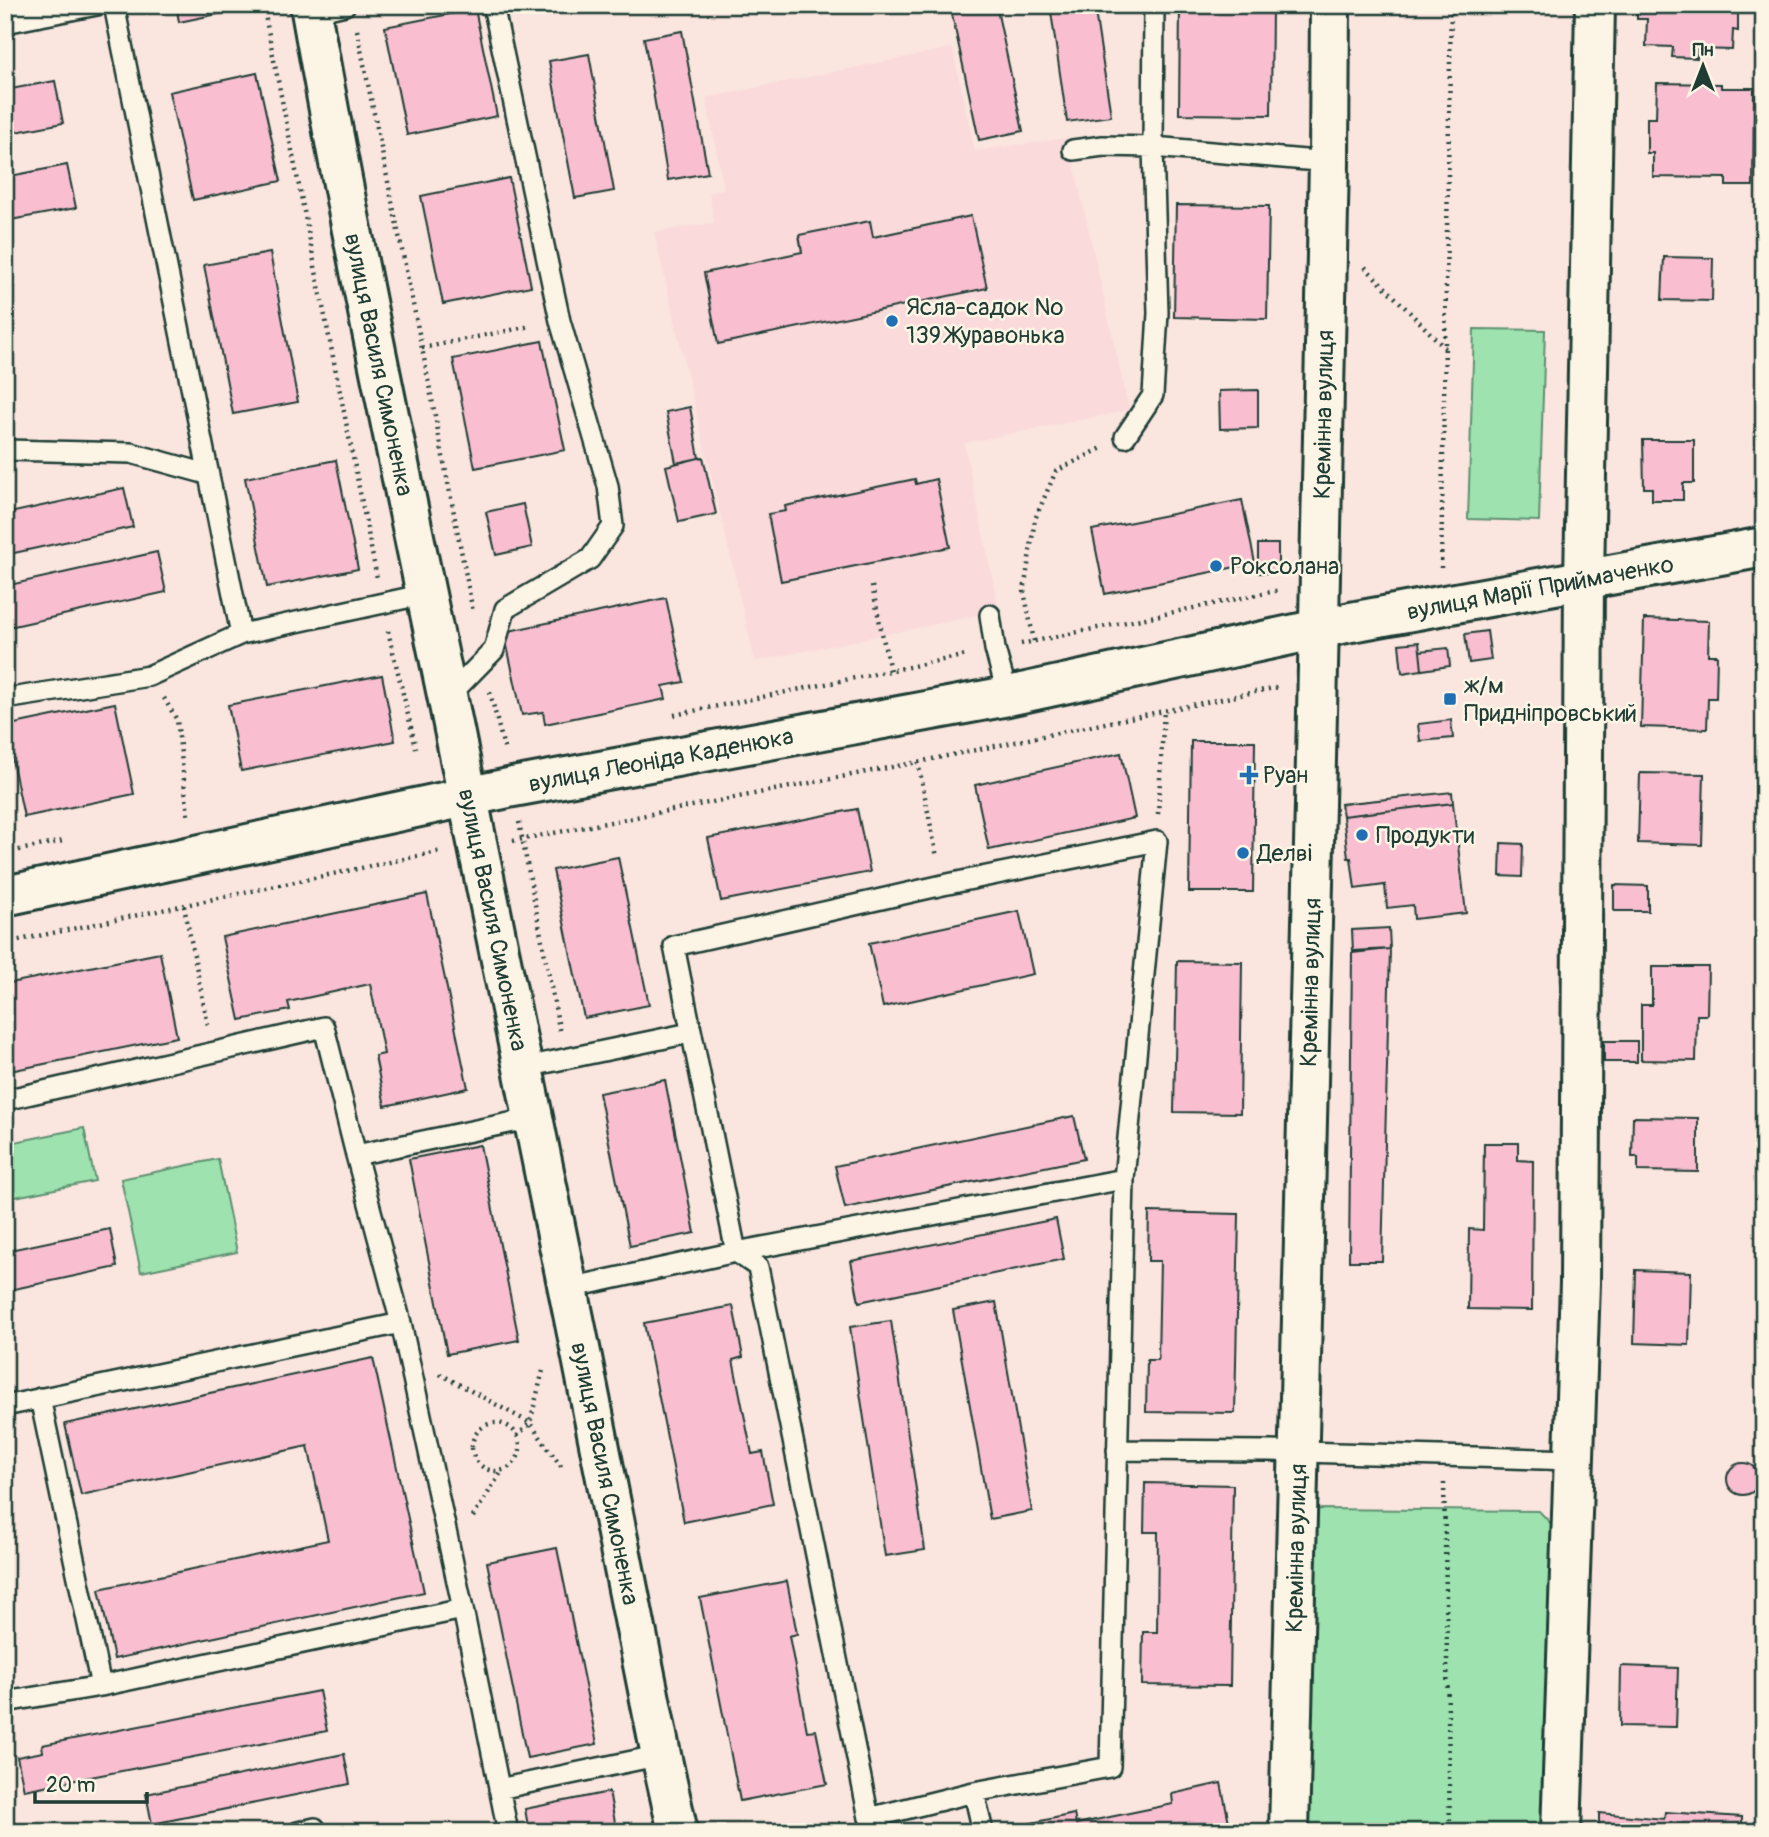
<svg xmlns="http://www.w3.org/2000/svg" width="1769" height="1837" viewBox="0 0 1769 1837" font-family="Pangolin,sans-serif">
  <rect width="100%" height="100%" fill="#fbe5df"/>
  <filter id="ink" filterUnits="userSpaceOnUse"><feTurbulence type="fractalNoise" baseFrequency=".0143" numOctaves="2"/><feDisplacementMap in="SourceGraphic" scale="14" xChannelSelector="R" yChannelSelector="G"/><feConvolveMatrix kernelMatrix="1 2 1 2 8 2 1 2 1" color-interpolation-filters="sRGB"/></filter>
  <g filter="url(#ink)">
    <path fill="#fadadb" d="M952 48 975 151 1068 138 1129 410 964 443 999 611 755 661 654 232 714 223 709 193 724 188 706 98Z"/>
    <path fill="#9ee3af" stroke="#5e9072" stroke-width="2" d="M1474 329 1545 330 1539 521 1468 519Z
      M84 1128 95 1181 5 1199V1144Z
      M218 1159 237 1252 141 1272 121 1179Z
      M1315 1509 1539 1511 1557 1530 1551 1832H1307Z"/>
    <path fill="#f9bfd1" stroke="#1f3d34" stroke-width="2" d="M176 5H241L242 9 179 22Z
      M950 5H996L1023 131 979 140Z
      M1050 5H1094L1111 116 1067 122Z
      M1180 5H1272L1271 115 1179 114Z
      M1637 5H1738V31L1733 30 1732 50 1697 49V58L1672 57 1673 47 1646 46 1647 19H1637Z
      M475 9 497 116 407 135 385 27Z
      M682 31 708 173 668 180 644 38Z
      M589 54 614 191 575 198 549 61Z
      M257 73 281 181 193 200 169 92Z
      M55 81 63 123 5 134V90Z
      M1657 83 1721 84V88H1754L1753 186H1726V178L1653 177V153H1647V118H1656Z
      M67 165 76 208 5 221V177Z
      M509 178 531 286 443 304 421 196Z
      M1176 205 1269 206 1267 319 1174 317Z
      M971 216 987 288 718 344 704 273 802 252 799 235 870 221 873 237Z
      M270 253 298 402 233 414 204 265Z
      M1664 257 1713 258 1712 301 1662 300Z
      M542 341 565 450 475 468 453 359Z
      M1258 390V428L1220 429 1219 391Z
      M690 407 699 458 676 463 666 412Z
      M1643 440H1694V483H1683V500H1652V488H1644Z
      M703 457 716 514 679 522 666 466Z
      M336 460 358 569 267 587 245 478Z
      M915 479 916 484 936 479 950 547 781 581 768 514 786 511 785 506Z
      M124 488 133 527 5 555V514Z
      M1242 500 1255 563 1105 594 1092 530Z
      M523 504 532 547 496 555 486 512Z
      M1258 544H1278V573H1258Z
      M157 552 166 592 5 628V586Z
      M666 598 684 682 663 686 666 699 545 724 543 712 522 715 504 632Z
      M1644 619 1709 621 1708 655H1717L1716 698H1708L1707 729 1641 727Z
      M1487 631 1491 660 1469 663 1465 634Z
      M1419 642 1422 670 1402 673 1399 644Z
      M1448 648 1450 666 1422 670 1420 651Z
      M382 675 395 741 241 771 228 705Z
      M115 703 134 794 24 817 5 726Z
      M1451 720 1453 738 1420 741 1418 724Z
      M1191 741H1255L1253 892H1189Z
      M1121 753 1135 818 989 850 975 785Z
      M1640 773 1704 774 1702 845 1638 843Z
      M1452 792 1453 803 1343 816 1341 804Z
      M1453 803 1466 913 1414 919 1413 905 1387 908 1385 885 1355 889 1351 858H1348L1343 816Z
      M857 809 870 872 721 901 708 838Z
      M1501 843 1523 844 1522 877 1500 876Z
      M618 857 649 1005 584 1018 553 870Z
      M1614 885 1648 886V911H1614Z
      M427 894 468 1088 385 1106 375 1056 384 1054 370 984 288 1002 290 1010 240 1020 222 937Z
      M1019 911 1033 974 883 1007 869 943Z
      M1389 928 1390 949 1353 951 1352 930Z
      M1390 949 1382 1261H1349L1352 953Z
      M160 953 177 1037 5 1072V984Z
      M1177 961 1242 962 1240 1113 1174 1112Z
      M1652 967H1708L1707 1015H1697L1696 1061 1641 1060V1005H1652Z
      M1604 1041H1637V1062H1604Z
      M665 1080 695 1233 630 1246 599 1093Z
      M1074 1116 1084 1159 845 1208 835 1166Z
      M1633 1117 1698 1118V1172L1638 1171V1157H1632Z
      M1484 1143H1518V1160L1533 1161 1532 1310 1468 1309 1469 1229 1483 1230Z
      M480 1145 519 1340 447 1354 409 1159Z
      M1149 1212 1239 1214 1235 1413 1146 1412 1147 1360H1158L1160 1261H1148Z
      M1056 1219 1064 1259 859 1302 851 1261Z
      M110 1229 117 1267 5 1291V1251Z
      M1636 1270 1691 1272 1689 1345 1634 1343Z
      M996 1302 1032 1511 990 1519 953 1310Z
      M733 1306 743 1357 733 1360 752 1454 763 1452 773 1504 684 1522 644 1323Z
      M891 1321 925 1550 885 1556 850 1327Z
      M373 1358 424 1592 114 1659 99 1589 328 1540 308 1446 81 1495 65 1424Z
      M1727 1479a16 16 0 1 1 32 0a16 16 0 1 1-32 0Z
      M1145 1483 1233 1485 1230 1686 1142 1685 1143 1632H1157L1158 1532H1144Z
      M557 1548 597 1744 527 1758 487 1562Z
      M787 1581 797 1634 789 1636 807 1731 816 1730 827 1784 740 1801 700 1598Z
      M1621 1666 1678 1668 1676 1727 1620 1726Z
      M319 1691 327 1731 24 1790 17 1757 43 1752 42 1745Z
      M344 1754 350 1784 152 1824 146 1794Z
      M1221 1783 1231 1832H1024L1022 1825 1074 1814 1076 1824 1173 1804 1172 1794Z
      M609 1792 617 1832H529L525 1809Z
      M1665 1812 1742 1817V1832H1599V1813L1664 1819Z"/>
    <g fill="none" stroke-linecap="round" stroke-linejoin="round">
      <defs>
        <path id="service" d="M311 13 345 5
          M5 23 97 5
          M1073 150 1103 146 1153 147 1329 162
          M1125 437 1153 395 1158 313 1153 147 1154 5
          M5 450 131 453 207 474
          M990 615 995 649 1008 696
          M241 634 425 594
          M447 698 494 650 505 609 590 559 613 526 608 486 560 321 493 5
          M5 699 149 676 241 634 114 5
          M1157 841 1124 1179 1110 1767 974 1792 869 1818 758 1267 736 1252 674 946 943 885Z
          M521 1068 690 1033
          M5 1100 324 1027 356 1155
          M569 1288 736 1252 1124 1179
          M40 1398 101 1686
          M5 1406 401 1323
          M1117 1450 1269 1451 1574 1460
          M463 1609 508 1832
          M5 1702 101 1686 463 1609 401 1323 356 1155 533 1118
          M499 1789 661 1755
          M974 1792 983 1832
          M298 1832 315 1828"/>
        <g id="minor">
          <path id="s1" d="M310 5C351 238 400 469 448 700 520 1051 592 1403 661 1755L678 1832"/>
          <path id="s2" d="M5 896 513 787 1008 696 1351 622 1764 547"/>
          <path id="s3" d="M1289 1832 1315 804 1329 162 1330 5"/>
          <path d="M1561 1832 1580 1283 1584 579 1595 5"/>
        </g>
      </defs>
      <use href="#service" stroke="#1f3d34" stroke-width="24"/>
      <use href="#minor" stroke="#1f3d34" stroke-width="44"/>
      <path stroke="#1f3d34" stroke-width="4.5" stroke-dasharray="2 5" stroke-linecap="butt" d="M263 5 377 578
        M357 30 422 348 473 612
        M1365 267 1445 348
        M422 348 531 326
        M1441 568 1451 5
        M872 586 890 671
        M388 631 416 748
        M1034 641 1024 591 1035 519 1056 471 1102 448
        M1021 644 1280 590
        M490 692 505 752
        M164 698 177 720 188 815
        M674 715 967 655
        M918 762 937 857
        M1158 814 1164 710
        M519 822 560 1033
        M513 841 918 762 1279 687
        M5 853 63 841
        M184 906 208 1025
        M5 943 442 851
        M440 1374 530 1423 563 1469
        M472 1447a24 24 0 1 1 48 0a24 24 0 1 1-48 0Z
        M517 1436 530 1423 544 1366
        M1444 1483 1450 1832
        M473 1517 502 1471
        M790 1832 841 1823"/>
      <use href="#service" stroke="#fcf5e5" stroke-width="19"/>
      <use href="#minor" stroke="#fcf5e5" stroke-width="38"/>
    </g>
  </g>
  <g fill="#1f6fb2" stroke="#fcf5e5" stroke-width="2.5">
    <circle cx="892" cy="321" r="7"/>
    <circle cx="1216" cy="566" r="7"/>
    <rect x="1443" y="692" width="14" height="14" rx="3.5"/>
    <path d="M1245.5 764.5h7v7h7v7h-7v7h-7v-7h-7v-7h7z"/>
    <circle cx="1362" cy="835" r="7"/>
    <circle cx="1243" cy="853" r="7"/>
  </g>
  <g text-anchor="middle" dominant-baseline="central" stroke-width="5" stroke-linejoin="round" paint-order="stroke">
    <g font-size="24" fill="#1f3d34" stroke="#fcf5e5" text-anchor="start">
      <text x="906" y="307">Ясла-садок №<tspan x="906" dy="28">139 Журавонька</tspan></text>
      <text x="1230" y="566">Роксолана</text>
      <text x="1464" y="685">ж/м<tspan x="1464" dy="28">Придніпровський</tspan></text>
      <text x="1263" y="775">Руан</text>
      <text x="1376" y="835">Продукти</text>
      <text x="1257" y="853">Делві</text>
    </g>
    <g font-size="24" fill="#1f3d34" stroke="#fcf5e5">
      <text stroke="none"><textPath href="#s1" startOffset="366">вулиця Василя Симоненка</textPath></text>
      <text stroke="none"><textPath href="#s3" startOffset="1418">Кремінна вулиця</textPath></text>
      <text stroke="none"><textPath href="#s2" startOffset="1566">вулиця Марії Приймаченко</textPath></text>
      <text stroke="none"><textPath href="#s2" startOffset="670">вулиця Леоніда Каденюка</textPath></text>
      <text stroke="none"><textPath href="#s1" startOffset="933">вулиця Василя Симоненка</textPath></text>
      <text stroke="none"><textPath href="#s3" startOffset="850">Кремінна вулиця</textPath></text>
      <text stroke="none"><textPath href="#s1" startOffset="1498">вулиця Василя Симоненка</textPath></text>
      <text stroke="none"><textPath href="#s3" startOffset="284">Кремінна вулиця</textPath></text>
    </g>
  </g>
  <rect width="1769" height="1837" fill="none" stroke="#fcf5e5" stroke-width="28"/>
  <rect x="14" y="14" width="1741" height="1809" fill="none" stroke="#1f3d34" stroke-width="2.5" filter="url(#ink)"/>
  <g transform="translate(1703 66)" stroke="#fcf5e5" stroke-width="5" paint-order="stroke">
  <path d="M0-5L12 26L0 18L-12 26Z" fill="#1f3d34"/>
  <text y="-10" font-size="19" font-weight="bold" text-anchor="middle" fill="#1f3d34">Пн</text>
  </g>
  <path d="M35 1792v10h112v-10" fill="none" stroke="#1f3d34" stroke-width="3.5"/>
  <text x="46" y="1792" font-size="21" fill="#1f3d34" stroke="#fcf5e5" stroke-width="5" paint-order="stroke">20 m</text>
</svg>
